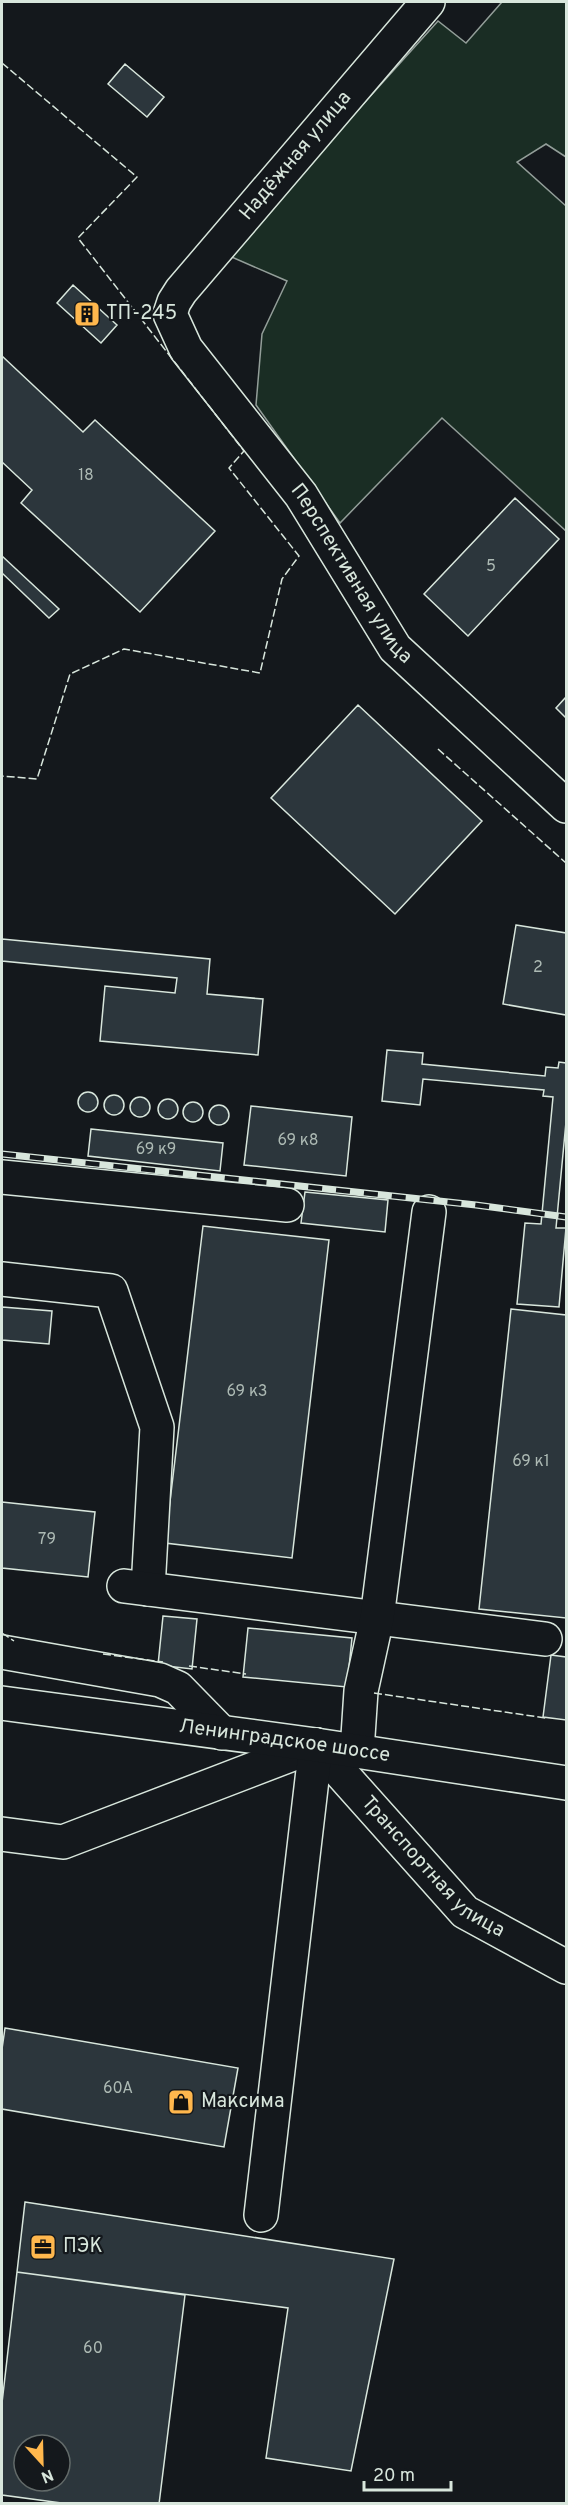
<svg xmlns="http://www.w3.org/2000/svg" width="568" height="2505" viewBox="0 0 568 2505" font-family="Overpass,sans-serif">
  <rect width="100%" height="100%" fill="#14181c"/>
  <path fill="#1a2d24" stroke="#939e99" stroke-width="1.5" d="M502 2H566V157L546 144 517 162 566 206V531L442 418 340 523 256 405 262 334 287 281 227 255 438 21 466 43Z"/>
  <path fill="#2c363c" stroke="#d8e6dc" stroke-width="1.5" fill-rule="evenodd" d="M125 64 164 97 147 117 108 84Z
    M73 285 117 325 101 343 57 303Z
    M2 356 83 432 95 420 215 531 140 612 21 503 32 490 2 462Z
    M515 498 559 539 468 636 424 594Z
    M2 556 59 609 49 618 2 573Z
    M566 697V718L556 708Z
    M358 705 482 821 395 914 271 798Z
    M516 925 566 933V1015L503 1004Z
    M2 939 210 959 207 994 263 999 258 1055 100 1041 105 986 175 993 177 978 2 961Z
    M387 1050 423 1053 422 1064 545 1076 546 1067 558 1068 559 1062 566 1063V1122L556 1228H566L559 1307 517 1304 525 1223 541 1224 553 1097 543 1096 544 1090 423 1079 420 1105 382 1101Z
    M78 1102a10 10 0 1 1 20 0a10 10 0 1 1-20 0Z
    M104 1105a10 10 0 1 1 20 0a10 10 0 1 1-20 0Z
    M130 1107a10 10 0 1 1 20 0a10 10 0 1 1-20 0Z
    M158 1109a10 10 0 1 1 20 0a10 10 0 1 1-20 0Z
    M183 1112a10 10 0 1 1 20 0a10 10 0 1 1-20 0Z
    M209 1115a10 10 0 1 1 20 0a10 10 0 1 1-20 0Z
    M251 1106 352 1117 346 1176 244 1165Z
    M91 1129 223 1143 220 1171 88 1156Z
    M305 1192 388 1200 385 1232 301 1223Z
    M203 1226 329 1240 292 1558 165 1543Z
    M2 1307 52 1311 49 1344 2 1340Z
    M511 1309 566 1315V1618L479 1609Z
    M2 1502 95 1512 88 1577 2 1568Z
    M163 1616 197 1619 192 1669 158 1665Z
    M248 1628 352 1638 347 1687 243 1677Z
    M551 1655 566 1657V1720L543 1717Z
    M5 2028 238 2068 224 2147 2 2109V2049Z
    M25 2202 394 2259 351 2471 266 2458 288 2308 17 2272Z
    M17 2272 185 2295 159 2504H69L2 2495V2403ZM24 2445H60V2481H24Z"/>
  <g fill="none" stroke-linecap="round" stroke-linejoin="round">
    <defs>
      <g id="minor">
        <path id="s1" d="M428 2 181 291 174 302 170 314 186 349 301 495 395 648 566 806"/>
        <path d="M2 1177 287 1205"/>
        <path d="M2 1279 111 1291 157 1427 148 1589"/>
        <path d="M124 1586 545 1639"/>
        <path d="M2 1652 160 1680 178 1688 222 1733"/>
        <path id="s2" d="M316 1745 465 1912 566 1967"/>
        <path d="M357 1751 361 1691 377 1618 429 1212"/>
        <path d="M2 1834 63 1842 316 1745"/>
        <path d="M261 2215 316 1745"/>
      </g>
      <g id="major">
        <path id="s3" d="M2 1703 316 1745 566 1783"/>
      </g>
    </defs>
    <use href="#minor" stroke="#d8e6dc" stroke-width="36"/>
    <use href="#major" stroke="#d8e6dc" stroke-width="36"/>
    <use href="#minor" stroke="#14181c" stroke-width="33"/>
    <use href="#major" stroke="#14181c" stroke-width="33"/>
    <defs>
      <path id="rail" d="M2 1154 476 1205 566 1217"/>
    </defs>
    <use href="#rail" stroke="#d8e6dc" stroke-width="7"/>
    <use href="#rail" stroke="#14181c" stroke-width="4.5" stroke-dasharray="14" stroke-linecap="butt"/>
    <path stroke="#d8e6dc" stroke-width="1.5" stroke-dasharray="8 3" stroke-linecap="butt" d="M2 63 137 177 78 238 244 451 229 468 299 556 282 579 260 673 124 649 70 674 37 779 2 776
      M438 749 566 863
      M2 1633 14 1641
      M103 1654 163 1662
      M189 1666 246 1674
      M374 1693 546 1718"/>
  </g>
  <defs>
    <symbol id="building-square" viewBox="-11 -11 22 22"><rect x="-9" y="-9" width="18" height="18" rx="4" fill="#ffb74d" stroke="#14181c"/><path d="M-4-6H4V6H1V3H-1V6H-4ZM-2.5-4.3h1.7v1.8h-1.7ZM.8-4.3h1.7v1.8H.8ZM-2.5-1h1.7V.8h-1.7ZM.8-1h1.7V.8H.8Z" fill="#111"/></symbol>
    <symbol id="shop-square" viewBox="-11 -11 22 22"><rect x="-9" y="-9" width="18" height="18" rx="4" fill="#ffb74d" stroke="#14181c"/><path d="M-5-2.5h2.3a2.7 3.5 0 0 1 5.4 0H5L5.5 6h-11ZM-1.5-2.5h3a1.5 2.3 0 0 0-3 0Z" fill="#111"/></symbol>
    <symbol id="office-square" viewBox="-11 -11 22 22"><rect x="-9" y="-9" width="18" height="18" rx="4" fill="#ffb74d" stroke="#14181c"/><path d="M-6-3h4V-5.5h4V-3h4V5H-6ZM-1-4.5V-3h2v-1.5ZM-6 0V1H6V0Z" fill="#111"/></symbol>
  </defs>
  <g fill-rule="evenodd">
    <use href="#building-square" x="72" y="299" width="30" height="30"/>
    <use href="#shop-square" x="166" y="2087" width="30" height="30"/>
    <use href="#office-square" x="28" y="2232" width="30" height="30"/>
  </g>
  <g text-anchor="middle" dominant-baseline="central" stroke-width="4.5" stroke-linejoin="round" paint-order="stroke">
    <g font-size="16" fill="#adbab4">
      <text x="86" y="476">18</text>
      <text x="491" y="567">5</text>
      <text x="538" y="968">2</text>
      <text x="298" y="1141">69 к8</text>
      <text x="156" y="1150">69 к9</text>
      <text x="247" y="1392">69 к3</text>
      <text x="531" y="1462">69 к1</text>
      <text x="47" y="1540">79</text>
      <text x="118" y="2089">60А</text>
      <text x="93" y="2349">60</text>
    </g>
    <g font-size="20" fill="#d8e6dc" stroke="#14181c">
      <text transform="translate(296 156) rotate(-50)">Надёжная улица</text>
      <text stroke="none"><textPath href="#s1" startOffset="724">Перспективная улица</textPath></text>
      <text stroke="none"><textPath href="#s3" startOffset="285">Ленинградское шоссе</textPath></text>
      <text stroke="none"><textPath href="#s2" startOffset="170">Транспортная улица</textPath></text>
    </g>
    <g font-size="20" fill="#d8e6dc" stroke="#14181c" text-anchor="start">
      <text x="106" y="314">ТП-245</text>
      <text x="201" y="2102">Максима</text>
      <text x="63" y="2247">ПЭК</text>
    </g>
  </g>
  <rect width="568" height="2505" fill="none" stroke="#d8e6dc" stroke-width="6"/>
  <g transform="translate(42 2463) rotate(158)"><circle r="28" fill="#14181c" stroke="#626a69" stroke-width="1.5"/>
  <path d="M0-4.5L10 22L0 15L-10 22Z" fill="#ffb74d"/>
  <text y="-9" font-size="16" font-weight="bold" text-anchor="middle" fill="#d8e6dc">N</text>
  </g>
  <path d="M364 2481v9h87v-9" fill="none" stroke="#d8e6dc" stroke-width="3"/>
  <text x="373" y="2481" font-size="18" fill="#d8e6dc" stroke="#14181c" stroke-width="4.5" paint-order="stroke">20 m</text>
</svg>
